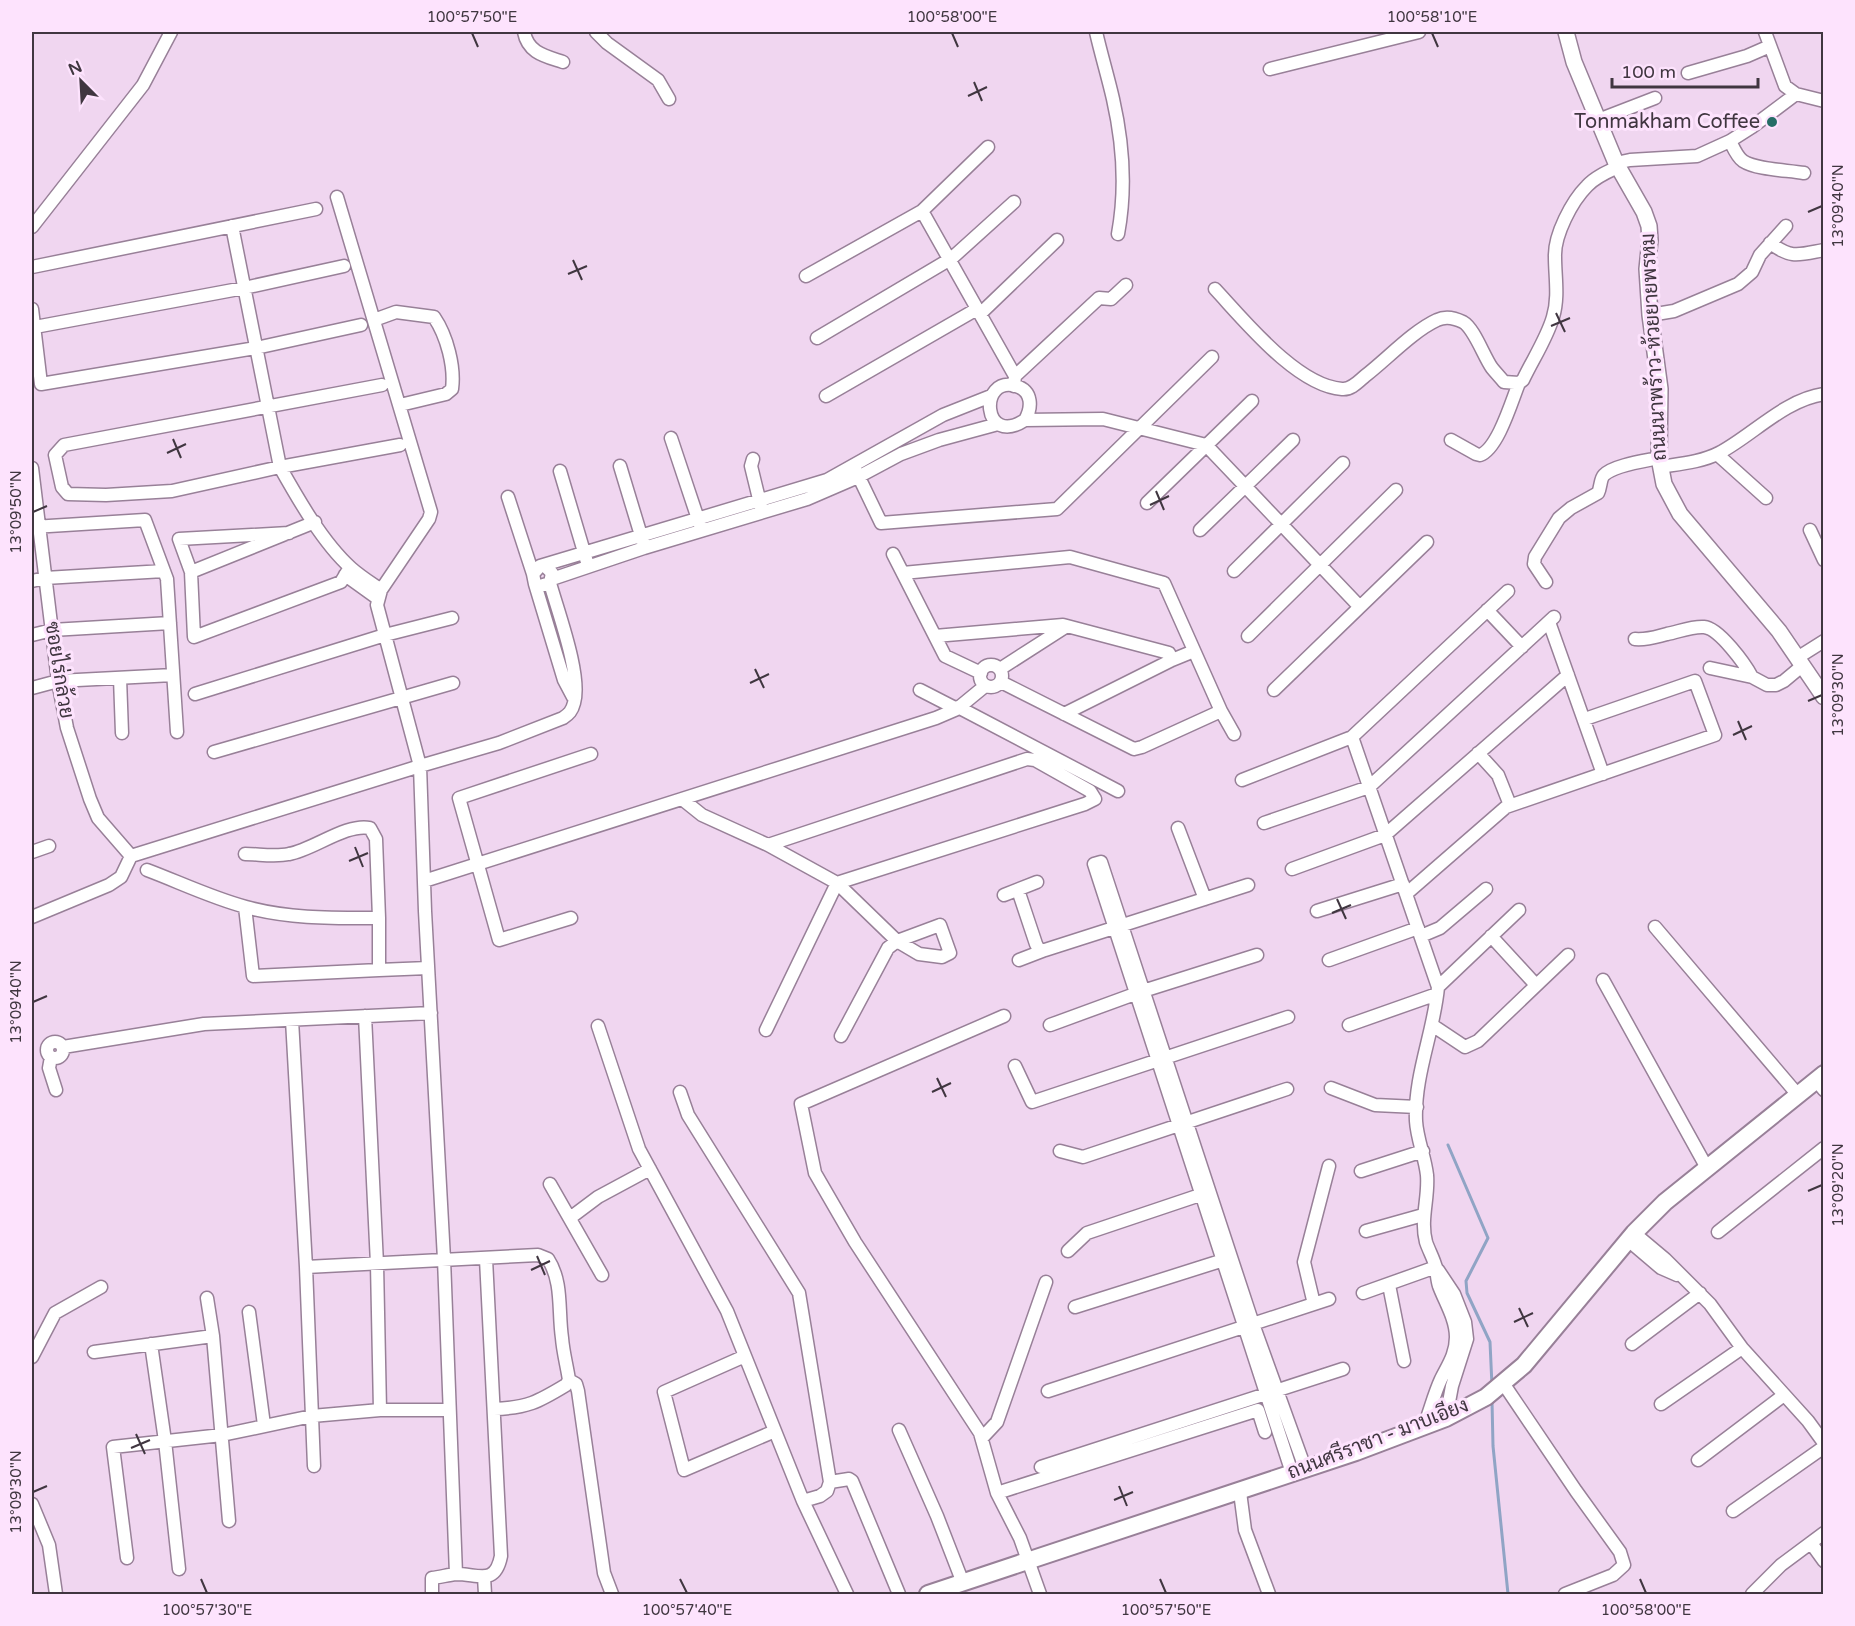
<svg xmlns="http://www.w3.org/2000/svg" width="1855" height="1626" viewBox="0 0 1855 1626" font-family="'Varela Round',Sarabun,sans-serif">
  <rect width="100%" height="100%" fill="#f0d6f0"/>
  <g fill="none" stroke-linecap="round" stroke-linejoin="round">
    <path stroke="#90a4c5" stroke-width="3" d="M1448 1145 1488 1238 1466 1281 1467 1293 1490 1342 1492 1386
      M1492 1401 1493 1446 1508 1594"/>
    <defs>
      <path id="minor" d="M524 32C528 53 545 56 563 62
        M596 32 607 43 658 80 669 99
        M1096 32C1101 54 1108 77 1113 99 1123 143 1126 191 1118 234
        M1765 32 1785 86 1796 94 1824 101
        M1270 69 1419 32
        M1688 73 1747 56 1770 46
        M1598 120 1655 98
        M1730 141C1733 147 1737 157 1743 161 1757 170 1787 170 1804 173
        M1616 163 1630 160 1697 156 1730 141 1752 127 1796 94
        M337 197 431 512 429 519 381 590 377 605 420 766 499 743 563 718C569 714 572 711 574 703 582 676 558 612 550 583
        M922 211 1015 376 1014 386
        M232 226 280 467C298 499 323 543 351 568 360 576 371 583 381 590
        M32 227 143 85 171 32
        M1770 243C1792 259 1798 255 1824 250
        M32 267 316 209
        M806 276 922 211 988 147
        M1215 289C1244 320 1297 386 1342 389 1351 390 1358 382 1365 376 1387 359 1413 331 1437 320 1445 316 1455 318 1463 322 1474 328 1484 357 1492 368 1496 373 1500 377 1504 382L1519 383 1523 380C1533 359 1547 338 1553 317 1559 297 1555 277 1555 257 1554 235 1572 201 1587 186 1595 177 1607 172 1618 167
        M32 309 41 384 256 348 361 325
        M980 314 1057 240
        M1650 315 1674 311 1738 284 1752 272 1760 255 1786 226
        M374 320 396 312 434 317C447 336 455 367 452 389L446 394 400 405
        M35 327 244 288 344 266
        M817 338 952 258 1014 202
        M1015 376 1099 298 1111 299 1126 285
        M382 385 64 445 55 455 62 487 68 494 106 495 172 491 280 467 400 445
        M826 396 977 309
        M1025 420C1032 408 1033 391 1016 386 978 375 982 448 1025 420L1103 419 1206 445 1359 606
        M671 438 700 525
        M1451 440 1476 454 1480 455C1498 449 1512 400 1519 383
        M1717 454 1766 498
        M753 459 751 466 761 507
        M620 466 643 542
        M1660 467C1678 464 1702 462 1719 453 1753 435 1784 400 1824 394
        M32 468 58 681 67 728 90 799 98 818 131 856
        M560 471 587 562
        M856 471 881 523 1057 509 1212 357
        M508 497 533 574
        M1147 503 1252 401
        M33 527 145 520 167 579 177 732
        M1200 530 1293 440
        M1810 530 1824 560
        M289 533 179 539 191 572 315 522
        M893 554 945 656 981 673
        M545 566 552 573 550 583 540 586 535 584 533 574 540 566 827 480 943 415 991 396
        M1234 571 1343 463
        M191 572 194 637 341 582 350 567
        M903 573 1070 557 1164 583 1221 711
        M345 575 377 598
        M552 579 644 548 807 499 858 477 901 454 939 440 998 424
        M32 581 45 578 164 571
        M1546 582 1534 564 1535 557 1559 518 1571 508 1598 493C1601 487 1600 479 1604 475 1614 465 1645 461 1659 458
        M535 584 564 680 573 697
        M1487 610 1522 647
        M1549 622 1603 774
        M32 635 52 630 170 623
        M935 636 1063 625 1169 653 1172 660 1194 651
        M1248 636 1396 490
        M1635 639C1648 640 1655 637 1667 634 1678 632 1692 626 1704 627 1719 628 1745 664 1752 677
        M1797 658 1824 641
        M980 676a11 11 0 1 1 22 0a11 11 0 1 1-22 0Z
        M1710 668 1752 677 1767 685H1776L1784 681 1802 666
        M1000 669 1067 626
        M120 678 122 733
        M1001 682 1134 749 1142 747 1221 711 1234 734
        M32 688 58 681 173 675
        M920 690 957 709
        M1274 690 1427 542
        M195 694 385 635 452 618
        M958 707 1118 791
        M1064 714 1172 660
        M1352 737 1438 987C1434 1032 1414 1075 1416 1121 1417 1139 1425 1157 1427 1175 1429 1198 1420 1219 1426 1242 1429 1251 1434 1259 1436 1268 1437 1274 1437 1280 1439 1286 1445 1302 1456 1319 1456 1337 1456 1354 1448 1365 1441 1379 1434 1394 1430 1411 1424 1426
        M214 752 453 683
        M1478 753 1498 775 1510 805
        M1242 780 1352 737 1508 591
        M682 799 702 815 768 845 837 883 897 941 919 954 942 957 950 953 940 925 897 941 888 948 841 1036
        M1264 823 1369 787 1554 617
        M1178 828 1205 899
        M32 852 49 846
        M245 854C259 854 275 857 289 854 313 850 346 823 370 828L376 839 379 918
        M1292 869 1385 835 1568 675
        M147 870C179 882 212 898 246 907 289 919 334 918 379 918V970L428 968
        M424 881 936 718 957 709 985 686
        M1018 890 1036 944 1039 950H1045L1248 885
        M1406 894 1506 807 1715 735 1695 681 1585 719
        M1004 895 1037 882
        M245 907 253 976 379 970
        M1317 911 1403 884
        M32 917 109 885 121 877 131 856 420 766 425 911 444 1259 456 1574
        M571 918 499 940 459 798 591 754
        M1655 927 1798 1095
        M1421 936 1440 928 1486 889
        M1491 936 1536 985
        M1019 960 1045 950
        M1329 960 1418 928
        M1603 980 1707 1168
        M1438 987 1519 910
        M365 1016 377 1264 380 1410
        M1004 1016 801 1104 815 1173 855 1242 980 1433 997 1493 1020 1538 1040 1594
        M292 1020 306 1267 314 1466
        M1050 1025 1143 991 1257 955
        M1349 1025 1437 994
        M1432 1025 1465 1047 1478 1041 1568 955
        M598 1026 639 1149 727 1311 803 1501 847 1594
        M766 1030 837 883 1085 804 1095 799 1090 791 1035 760 1027 759 768 845
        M47 1050a8 8 0 1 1 16 0a8 8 0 1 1-16 0Z
        M63 1047 204 1024 431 1013
        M51 1057 49 1068 56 1090
        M1015 1066 1032 1102 1288 1017
        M1816 1080 1824 1090
        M1331 1088 1375 1105 1417 1107
        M680 1092 688 1115 799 1293 830 1482 827 1491 820 1496 803 1501
        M1060 1151 1083 1157 1287 1089
        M1361 1171 1423 1151
        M550 1184 602 1275
        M570 1218 598 1197 650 1169
        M1366 1231 1423 1215
        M1718 1232 1824 1148
        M1634 1233 1665 1259 1710 1304 1742 1348 1808 1421 1824 1443
        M1628 1240 1661 1268 1677 1275
        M1068 1251 1087 1233 1209 1192
        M306 1267 538 1255 548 1259C563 1282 558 1311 562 1338 563 1352 567 1366 569 1380L576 1384 578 1391 604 1573 612 1594
        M1438 1270 1454 1294 1465 1322 1467 1339 1452 1386 1446 1418
        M1389 1285 1404 1361
        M1363 1293 1436 1267
        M207 1298 213 1336
        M1314 1304 1304 1262 1329 1166
        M1075 1307 1230 1258
        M249 1312 264 1425
        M151 1344 165 1441 179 1569
        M1632 1344 1700 1293
        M94 1352 213 1336 229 1521
        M745 1356 664 1392 684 1470 775 1431
        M32 1357 55 1313 101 1287
        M1503 1383 1576 1491 1620 1552 1624 1565 1613 1575 1565 1594
        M1048 1391 1329 1299
        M1661 1404 1742 1348
        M494 1409C527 1408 538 1402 566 1385L569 1380
        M899 1430 937 1516 963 1583
        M982 1438 997 1422 1046 1282
        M1698 1460 1784 1395
        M1041 1467 1343 1369
        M1292 1473 1094 864 1101 862 1253 1324 1305 1468
        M830 1482 849 1479 852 1481 899 1594
        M1240 1492 1245 1530 1269 1594
        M997 1493 1258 1410 1265 1432
        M32 1504 49 1545 56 1594
        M1733 1511 1824 1447
        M1811 1543 1824 1561
        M127 1558 113 1447 222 1435 312 1416 380 1410H449
        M484 1577 485 1594
        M432 1594V1578C440 1577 448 1575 456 1574 479 1574 495 1586 501 1556L486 1259
        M1752 1594 1781 1565 1824 1533"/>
      <path id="tertiary" d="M1566 32 1574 62 1616 163 1644 212 1649 226 1650 240 1647 269 1650 315 1660 389 1659 458 1664 484 1680 514 1779 631 1824 697"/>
      <path id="secondary" d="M928 1594 1356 1452 1446 1418 1486 1397 1524 1365 1634 1233 1665 1202 1824 1074"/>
    </defs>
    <use href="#minor" stroke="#988098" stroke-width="15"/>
    <use href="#tertiary" stroke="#988098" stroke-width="18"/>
    <use href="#secondary" stroke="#988098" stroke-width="20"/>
    <use href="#minor" stroke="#fff" stroke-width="12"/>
    <use href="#tertiary" stroke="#fff" stroke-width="15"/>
    <use href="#secondary" stroke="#fff" stroke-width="16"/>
  </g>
  <path fill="none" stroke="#403640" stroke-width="2" d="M472 33 478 47M952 33 958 47M1432 33 1438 47M974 82 982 101M968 96 987 87M1808 212 1822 206M573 260 582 280M568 274 587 266M1556 313 1565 332M1551 326 1570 318M173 439 181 458M167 453 186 444M1156 491 1164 510M1150 505 1169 496M33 512 47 506M755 669 764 688M750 683 769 674M1808 701 1822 695M1738 721 1746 740M1733 735 1752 726M355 847 363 867M349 861 368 853M1337 899 1346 919M1332 913 1351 905M33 1002 47 996M937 1078 946 1097M932 1092 951 1083M1808 1191 1822 1185M537 1256 545 1275M531 1270 550 1261M1519 1308 1528 1327M1514 1322 1533 1313M136 1434 145 1454M131 1448 150 1440M1119 1486 1127 1506M33 1492 47 1486M1114 1500 1133 1492M201 1579 207 1593M680 1579 687 1593M1160 1579 1166 1593M1640 1579 1646 1593"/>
  <circle fill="#256d66" stroke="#fde3fd" stroke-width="2" cx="1772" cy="122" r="6"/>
  <g text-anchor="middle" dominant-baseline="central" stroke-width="6" stroke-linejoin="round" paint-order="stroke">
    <g font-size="20" fill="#403640" stroke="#fde3fd" text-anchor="end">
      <text x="1760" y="122">Tonmakham Coffee</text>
    </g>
    <g font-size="20" fill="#403640" stroke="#fde3fd">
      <text transform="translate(1654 347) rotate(-93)">ถนนนาพร้าว-ห้วยยายพรหม</text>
      <text transform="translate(59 670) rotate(81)">ซอยไร่กล้วย</text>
      <text transform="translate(1378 1439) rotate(-21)">ถนนศรีราชา - มาบเอียง</text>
    </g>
  </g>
  <rect width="1855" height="1626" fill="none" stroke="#fde3fd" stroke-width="66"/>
  <g transform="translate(81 81) rotate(336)" stroke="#fde3fd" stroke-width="4.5" paint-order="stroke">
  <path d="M0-4.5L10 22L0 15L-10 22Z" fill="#403640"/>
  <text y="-9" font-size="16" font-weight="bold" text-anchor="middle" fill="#403640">N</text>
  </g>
  <path d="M1612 78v9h146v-9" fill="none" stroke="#403640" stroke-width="3"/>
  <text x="1621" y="78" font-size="18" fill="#403640" stroke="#fde3fd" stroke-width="4.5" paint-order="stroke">100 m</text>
  <rect x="33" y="33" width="1789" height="1560" fill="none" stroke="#403640" stroke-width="2"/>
  <g font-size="15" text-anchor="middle" fill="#403640">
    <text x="472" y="22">100°57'50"E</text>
    <text x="952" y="22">100°58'00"E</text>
    <text x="1432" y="22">100°58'10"E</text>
    <text transform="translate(1838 206) rotate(-90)" y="5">13°09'40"N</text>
    <text transform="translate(16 512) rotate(-90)" y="5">13°09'50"N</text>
    <text transform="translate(1838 695) rotate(-90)" y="5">13°09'30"N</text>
    <text transform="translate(16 1002) rotate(-90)" y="5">13°09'40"N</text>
    <text transform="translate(1838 1185) rotate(-90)" y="5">13°09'20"N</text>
    <text transform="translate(16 1492) rotate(-90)" y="5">13°09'30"N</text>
    <text x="207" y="1615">100°57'30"E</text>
    <text x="687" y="1615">100°57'40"E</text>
    <text x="1166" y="1615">100°57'50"E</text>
    <text x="1646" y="1615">100°58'00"E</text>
  </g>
</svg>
